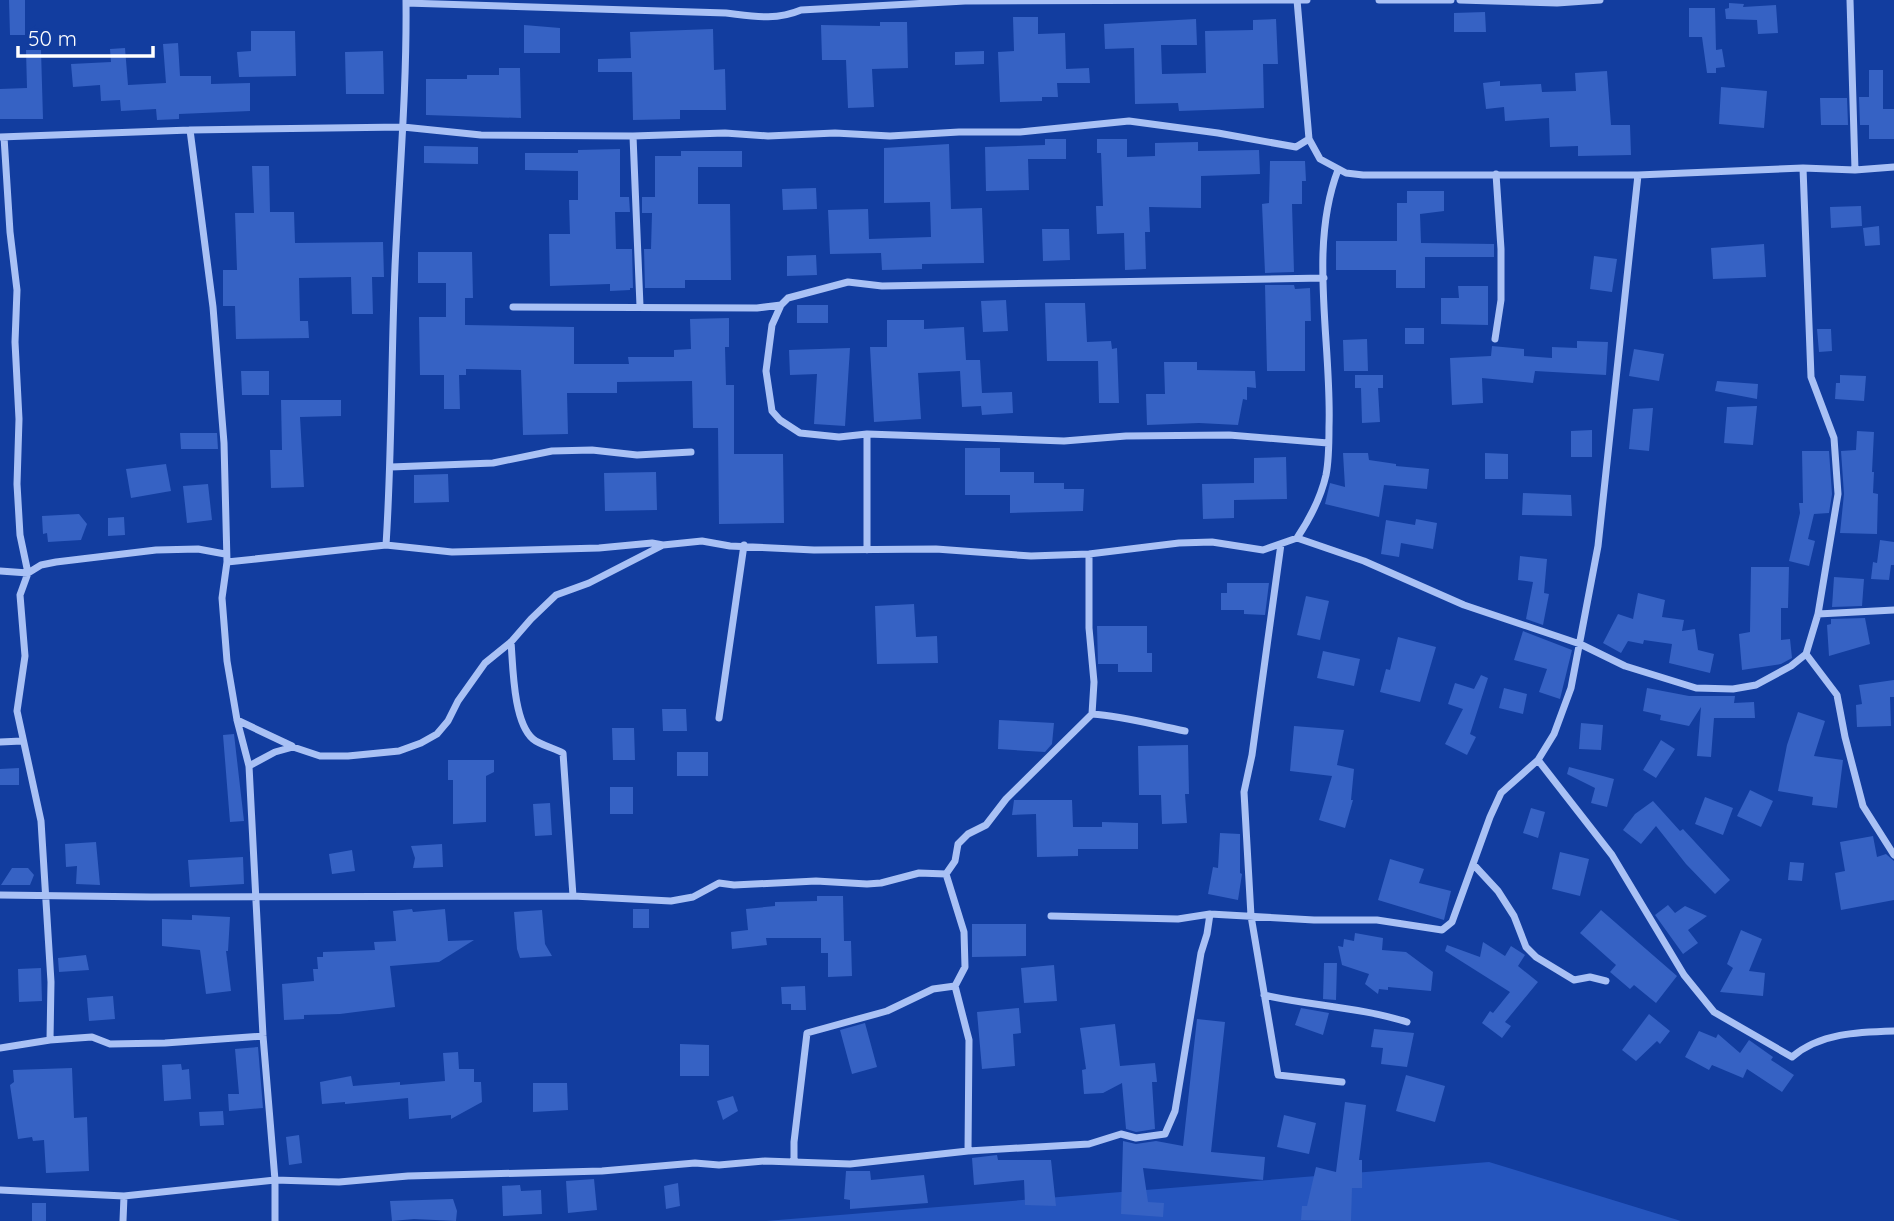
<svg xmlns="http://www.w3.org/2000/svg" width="1894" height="1221" viewBox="0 0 1894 1221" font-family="Quicksand,sans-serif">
  <rect width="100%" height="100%" fill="#123d9f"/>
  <path fill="#2555be" d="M1489 1162 1681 1221H766Z"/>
  <path fill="#3662c4" d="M9 0H25V35H10Z
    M1729 3 1744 4 1743 7 1776 5 1778 33 1758 34 1757 20 1726 19 1725 9 1729 8Z
    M1689 8H1715L1716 50 1722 49 1725 67 1716 68V73H1707L1702 37H1689Z
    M1485 12 1486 32H1454V13Z
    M1013 17H1038V34L1065 33 1066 69 1089 68 1090 83H1057L1058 97H1042V101L1000 102 998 52 1014 51Z
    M1196 19 1197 45H1161L1162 74 1206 73 1205 31 1253 30V20L1276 19 1278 64H1263L1264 108 1179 111 1178 103 1135 104 1134 48 1105 49 1104 24Z
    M880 22H907L908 68 872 69 874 107 848 108 846 60H822L821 25 880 26Z
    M524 25 560 28V53H524Z
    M713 29 714 70 725 69 726 110H680V119L633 120 632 72H598V59L631 58 630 32Z
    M251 31H295L296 76 239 77 237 52 251 51Z
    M178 43 180 76H211V84L250 83V111L179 114V119L157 120 156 109 121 111 120 100 101 101 100 85 73 87 71 64 111 62 110 49 125 48 128 85 166 83 163 44Z
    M26 50H41L43 119H0V89L27 88Z
    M383 51 384 94H346L345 52Z
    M984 51V64L955 65V52Z
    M499 68H520L521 118 426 115V79H467V75H499Z
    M1869 70H1883V109H1894V139H1869V125H1860L1859 97H1869Z
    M1607 71 1611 125H1630L1631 155 1578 156V146L1550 147 1549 118 1505 121 1504 107 1486 109 1483 83 1500 81V86L1541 84 1542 92 1576 91 1575 73Z
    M1721 87 1767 91 1764 128 1719 124Z
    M1820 98H1847L1848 125H1821Z
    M1045 139H1066V159H1028L1029 190 986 191 985 147 1045 145Z
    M1097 139H1127V157L1155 156V143L1198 142V151L1259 150 1260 174 1201 176V208L1149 207 1150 232H1145L1146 269 1125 270 1124 233 1097 234 1096 206H1103L1101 153H1097Z
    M949 144 951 209 982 208 984 263 922 264V269L882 270 881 253 830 254 828 210 868 209 869 239 931 237 930 202 884 203V148Z
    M424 146 478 147V164L424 163Z
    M620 149V197H629L630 212H615L616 249H632L633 288H630V290L610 291V284L550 286 549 234H570L569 200H578V171L525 170V153H578V150Z
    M681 151H742V167H698V204H730L731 280H685V288H645L644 249H651L652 213H642V197H655V156H681Z
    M1270 161H1305L1306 181H1302V204H1292L1294 272 1265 273 1262 204 1269 203Z
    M252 166H269L270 212H294L295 243 383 242 384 277H372L373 314H352L351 277 299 278 300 321H308L309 338 236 339 235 306H223V270H237L235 213H254Z
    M816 188 817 209 783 210 782 189Z
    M1407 191H1444V211L1420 214 1421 243 1494 244V257H1425V288H1396V270H1336V241H1397V203H1407Z
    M1861 206 1862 226 1831 228 1830 207Z
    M1879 226 1880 245 1865 246 1863 228Z
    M1042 229H1069L1070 260 1043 261Z
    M1764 244 1766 277 1713 279 1711 248Z
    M418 252H472L473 298H465V325L574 327V364H629L628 357H674V350L691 349 690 319 729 318V347H725L726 385H734V454H783L784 523 719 524 718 428H693L692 381 617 382V393H567L568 434 523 435 521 370 466 369V375H459L460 409H444V375H420L419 317H446V283H418Z
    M816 255 817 275 787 276V256Z
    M1594 256 1617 259 1612 292 1590 289Z
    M1265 285H1294L1295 289 1310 288 1311 321H1305V371H1267Z
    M1458 286H1488V325L1441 324V298H1459Z
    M1006 300 1008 331 983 332 981 301Z
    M1045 303H1085L1087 342 1111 341 1112 349 1117 348 1119 403H1099L1098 361H1047Z
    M797 305H828V323H797Z
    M887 320H924V329L964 327 966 360H980L982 393 1012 392 1013 413 982 415 981 406 962 407 960 371 918 373 921 419 874 422 870 347H887Z
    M1405 328H1424V344H1405Z
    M1817 329H1831L1832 351 1819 352Z
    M1367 339 1368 371H1344L1343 340Z
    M1577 341 1608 342 1606 375 1535 371 1533 383 1482 378 1483 403 1452 405 1450 358 1491 356 1492 346 1524 349V356L1552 358V347L1577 348Z
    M850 348 845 426 814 424 817 374 790 375 789 350Z
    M1634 349 1664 354 1659 381 1629 376Z
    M1164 362H1197V370L1255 371 1256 388 1247 387V400L1243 399 1238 425 1199 423 1147 425 1146 394H1165Z
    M241 371H269V395H242Z
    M1355 375H1383V388H1378L1380 422 1362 423 1361 388H1355Z
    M1840 375 1866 376 1864 401 1835 399 1836 383H1840Z
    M1717 381 1758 384 1757 399 1715 391Z
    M281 400H341V416L300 417 304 487 271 488 270 450H282Z
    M1757 406 1753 445 1724 443 1727 407Z
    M1653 408 1649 451 1629 449 1633 409Z
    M1592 430V457H1571V431Z
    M1857 431 1874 432 1872 472H1874L1873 493 1878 494 1877 534 1840 533 1844 494 1841 451 1856 450Z
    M180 433H217L218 449H181Z
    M965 448H1000V472H1034V483H1064V489H1084L1083 511 1010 513V495H965Z
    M1802 451H1829L1832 494 1829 513 1814 514 1808 539 1815 541 1809 566 1789 561 1800 513 1799 503H1803Z
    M1343 453H1368L1369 460 1396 464V466L1429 469 1427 489 1384 485 1379 517 1325 504 1330 483 1345 487Z
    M1485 453 1508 454V479H1485Z
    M1286 457 1287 499 1234 500V518L1203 519 1202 484 1254 483V458Z
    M166 464 171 491 131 498 126 469Z
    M656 472 657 510 605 511 604 473Z
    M448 474 449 502 414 503V475Z
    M208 484 212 520 187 523 183 486Z
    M1523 493 1571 495 1572 516 1522 515Z
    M79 514 87 524 81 540 48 542 47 533 43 534 42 516Z
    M124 517 125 535 108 536V518Z
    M1416 519 1437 523 1433 549 1401 543 1399 557 1381 554 1386 520 1415 525Z
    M1880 540 1894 542V565H1891L1889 580 1871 579 1873 562 1877 563Z
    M1520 556 1547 559 1544 593 1549 594 1543 625 1526 619 1533 582 1518 580Z
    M1751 567H1789L1788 608H1781V640L1790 639 1792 658 1781 664 1742 670 1739 634 1750 632Z
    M1834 577 1864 579 1862 606 1832 607Z
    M1227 583H1269L1265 615 1244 614V610H1221V593H1227Z
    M1638 593 1665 600 1662 617 1684 620 1682 631 1695 629 1698 650 1714 654 1710 673 1669 663 1672 644 1644 640 1643 644 1628 641 1621 653 1603 643 1618 614 1633 619Z
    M1306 596 1329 601 1320 640 1297 635Z
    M914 604 916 637 937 636 938 663 877 664 875 606Z
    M1865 618 1870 644 1829 656 1827 625 1831 624V619Z
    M1097 626H1147V653H1152V672H1118V664H1098Z
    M1523 631 1572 650 1560 699 1539 692 1547 669 1514 660Z
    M1398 637 1436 647 1420 702 1380 692 1386 669 1390 670Z
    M1323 651 1360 659 1354 686 1317 678Z
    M1481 675 1488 678 1470 734 1476 737 1467 755 1445 744 1463 709 1448 704 1455 683 1474 689Z
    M1894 680V697H1890L1891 726 1857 727 1856 705 1862 704 1859 685Z
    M1504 688 1527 694 1523 714 1499 708Z
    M1647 688 1689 696H1735L1734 703 1754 702 1755 718H1714L1711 757 1697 756 1701 707 1689 726 1660 720 1661 715 1643 711Z
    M662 709H686L687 731H663Z
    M1798 712 1825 721 1814 756 1843 760 1837 808 1812 805 1813 797 1778 791 1787 745Z
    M999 720 1054 723 1052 744 1045 752 998 749Z
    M1581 723 1603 725 1601 750 1579 749Z
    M1294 726 1344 730 1337 765 1354 769 1351 800H1353L1345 828 1319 820 1332 776 1290 771Z
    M612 728H634L635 760H613Z
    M234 734 244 821 230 822 223 735Z
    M1661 740 1675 749 1656 778 1643 770Z
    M1188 745 1189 794H1185L1187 823 1162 824 1161 795H1139L1138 746Z
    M677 752H708V776H677Z
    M448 760H494V772L486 776V822L453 824V780H448Z
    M1569 767 1614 779 1607 807 1591 803 1595 788 1567 774Z
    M19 768V785H0V769Z
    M610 787H633V814H610Z
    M1750 790 1773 801 1761 827 1737 816Z
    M1705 797 1733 808 1723 835 1695 824Z
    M1014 800H1072L1073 827H1102V822L1138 823V849H1078V856L1037 857 1036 814 1012 815Z
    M1653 801 1680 831 1683 829 1730 880 1715 894 1686 864 1656 826 1641 844 1623 830 1635 814Z
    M550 803 552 835 535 836 533 804Z
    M1531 808 1545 812 1538 838 1523 833Z
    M1220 833 1240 834V873L1242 874 1238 900 1208 894 1213 867 1218 868Z
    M1873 836 1877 857 1886 854 1894 861V900L1841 910 1835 873 1845 871 1840 842Z
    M96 842 100 885 76 884 77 866 66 867 65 844Z
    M442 844 443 867 413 868 415 858 411 846Z
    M352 850 355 871 332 874 329 854Z
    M1560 852 1589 859 1580 896 1552 889Z
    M243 857 244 884 190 887 188 860Z
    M1390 859 1424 869 1419 883 1451 891 1444 920 1378 900Z
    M1790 862 1804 863 1802 881 1788 880Z
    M12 868H28L34 875 30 885H1Z
    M817 896H843L844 941H851L852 976 828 977V953H821V938H766L767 945 732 949 731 932 748 930 746 909 775 906V902L817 901Z
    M1668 905 1675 913 1685 906 1707 916 1688 930 1698 943 1683 954 1655 915Z
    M412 909 413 912 445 909 448 941 474 940 439 962 390 966 395 1007 340 1014 304 1015V1019L284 1020 282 984 314 981 313 969H318L317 957H323V952L375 950 374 942 396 941 393 911Z
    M633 909H649V928H633Z
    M542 910 545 944 552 956 520 958 517 949 514 912Z
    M1601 910 1677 976 1656 1003 1634 985 1630 989 1610 972 1616 965 1580 933Z
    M192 915 230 917 228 951H226L231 991 206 994 200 950 162 946V919L192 920Z
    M972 924H1026V956L972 957Z
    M1741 930 1762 939 1749 971 1765 973 1763 996 1720 992 1733 968 1727 964Z
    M1355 933 1383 938 1382 950 1406 952 1433 972 1431 991 1388 987V990L1379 989 1378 994 1365 984 1369 974 1342 965 1338 946 1343 947 1344 939 1354 941Z
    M1483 942 1505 956 1511 946 1525 955 1518 966 1538 982 1505 1022 1511 1026 1502 1038 1482 1023 1490 1011 1493 1013 1510 992 1445 951 1447 945 1480 957Z
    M86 955 89 970 59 972 58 958Z
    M1324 963H1337L1336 1000 1323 999Z
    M1054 965 1057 1001 1024 1003 1021 968Z
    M41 968 42 1001 19 1002 18 969Z
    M805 986 806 1010H791V1004H782L781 987Z
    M113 996 115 1019 89 1021 87 998Z
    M1019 1008 1021 1033 1013 1034 1015 1066 982 1069 977 1012Z
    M1301 1008 1329 1013 1323 1035 1295 1025Z
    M1649 1014 1670 1031 1660 1044 1657 1041 1636 1061 1622 1050Z
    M1197 1019 1225 1022 1211 1152 1265 1157 1263 1180 1143 1168 1148 1202 1164 1203 1163 1217 1121 1214 1123 1141 1136 1144 1156 1141 1183 1146Z
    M865 1023 877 1067 852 1074 840 1030Z
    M1115 1024 1120 1066 1155 1063 1157 1082H1152L1155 1129 1136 1132 1126 1129 1122 1083 1103 1093 1084 1094 1082 1070 1086 1069 1080 1028Z
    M1374 1029 1414 1033 1407 1067 1381 1064 1383 1048 1371 1047Z
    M1699 1031 1716 1038 1718 1034 1740 1053 1749 1040 1773 1057 1771 1060 1794 1075 1782 1092 1747 1069 1743 1078 1712 1065 1709 1070 1685 1057Z
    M680 1044 709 1045V1076H680Z
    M258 1047 263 1108 229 1111 228 1094H239L235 1049Z
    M458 1052 459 1069H474V1082H481L482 1102 451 1119V1115L409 1119 408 1098 345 1104V1102L322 1104 320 1082 351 1076 353 1086 400 1082V1085L445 1081 443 1053Z
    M181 1064 182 1070 189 1069 191 1099 164 1101 162 1065Z
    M72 1068 74 1118 87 1117 89 1171 46 1173 44 1140 33 1141 32 1137 18 1139 10 1085 14 1082 13 1070Z
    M1406 1075 1445 1086 1435 1122 1396 1111Z
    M533 1083H567L568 1110 533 1112Z
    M733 1096 738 1111 723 1120 717 1101Z
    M1345 1102 1366 1105 1359 1160H1362V1188H1352L1351 1221 1301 1220 1302 1206H1307L1316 1167 1336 1172Z
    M223 1111 224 1125 200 1126 199 1112Z
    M1284 1115 1316 1123 1309 1154 1277 1147Z
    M299 1135 302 1163 289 1165 286 1137Z
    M997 1155 998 1160H1051L1056 1206 1025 1205 1024 1180 974 1185 972 1158Z
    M846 1171H870L871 1180 924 1175 928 1203 850 1209V1200L844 1199Z
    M594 1179 597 1210 568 1213 566 1181Z
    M678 1183 680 1206 666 1209 664 1186Z
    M520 1185 521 1191 541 1190 542 1214 503 1216 502 1186Z
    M453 1199 457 1211 456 1221 414 1219 392 1221 390 1201Z
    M32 1203H46V1221H32Z"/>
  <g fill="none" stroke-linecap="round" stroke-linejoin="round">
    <path stroke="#a9c1f5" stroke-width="7" d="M1297 0 1309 139 1320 159 1346 173 1363 175H1638L1803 168 1855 170 1894 167
      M1379 0H1451
      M1460 0 1557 3 1600 0
      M1850 0 1855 170
      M406 3 726 13C752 16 775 21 801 10L965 1 1307 0
      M190 130 213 307 224 443 227 562 222 598 227 661 237 720 249 766 263 1036 275 1180V1221
      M633 136 640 306
      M0 137 190 130 403 127 481 135 633 136 725 133 768 136 835 133 890 136 959 132H1020L1129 121 1218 133 1296 147 1309 139
      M1803 168 1811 377 1834 438 1838 494 1818 614 1806 654 1837 695 1845 737 1863 806 1894 855
      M781 305 772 325 766 371 772 411 780 420 800 433 839 437 867 434 1064 441 1126 436 1229 435 1328 443
      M513 307 757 308 781 305 788 298 848 282 882 286 1324 278
      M1495 339 1501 300V249L1496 174
      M391 467 493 463 552 451 592 450 637 455 691 452
      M1297 538 1364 561 1464 605 1580 644 1625 666 1696 688 1733 689 1756 685 1791 666 1806 654
      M1281 544 1252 755 1244 792 1251 916 1278 1075 1342 1082
      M386 545C392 453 391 360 395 267 399 178 407 89 406 0
      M867 550V434
      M227 562 386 545 452 552 599 548 652 543 663 545
      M0 571 28 573 41 565 56 562 156 550 198 549 225 554
      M1818 614 1894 610
      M511 642C513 665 513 722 533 739 540 745 554 748 563 753L573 896
      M1092 714C1124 716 1154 725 1185 731
      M719 718 744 545
      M237 720 292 746
      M0 742 22 741
      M1538 760 1612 855 1684 975 1714 1012 1792 1057C1820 1033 1858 1032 1894 1031
      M249 766 275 752 293 747 320 756H348L399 751 421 743 437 734 448 721 458 701 485 663 511 642 531 619 556 595 589 583 663 545 702 541 730 546 814 550 936 549 1031 556 1089 554 1179 543 1212 542 1263 550 1297 538C1309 520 1321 497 1326 475 1329 460 1329 442 1329 427 1332 344 1308 248 1338 170
      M1473 864 1498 891 1514 916 1526 947 1536 957 1574 980 1590 977 1606 981
      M0 895 151 897 573 896 671 901 693 897 719 883 734 885 816 881 867 884 881 883 919 873 946 874 955 861 958 844 968 834 986 825 1006 799 1092 714 1094 682 1089 628V554
      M1051 916 1178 919 1210 914
      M955 986 969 1040 968 1151
      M1264 995C1312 1006 1360 1007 1407 1022
      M50 1040 92 1037 110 1044 165 1043 263 1036
      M0 1048 50 1040 51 982 41 821 17 711 25 656 20 595 28 573 20 535 17 484 19 419 15 342 17 290 10 232 4 137
      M794 1160V1142L807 1033 887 1011 933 989 955 986 965 967 964 932 946 874
      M0 1190 124 1196 275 1180 339 1182 408 1176 602 1171 695 1163 719 1165 765 1161 850 1164 968 1151 1089 1144 1121 1134 1136 1138 1165 1134 1175 1111 1201 953 1207 934 1210 914 1314 920H1377L1442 930 1452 922 1490 817 1501 793 1538 760 1554 734 1571 688 1598 546 1638 175
      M123 1221 124 1196"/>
  </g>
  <path d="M18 46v10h135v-10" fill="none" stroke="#ffffff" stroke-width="3.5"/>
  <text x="28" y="46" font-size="21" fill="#ffffff" stroke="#123d9f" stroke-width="5" paint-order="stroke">50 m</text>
</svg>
